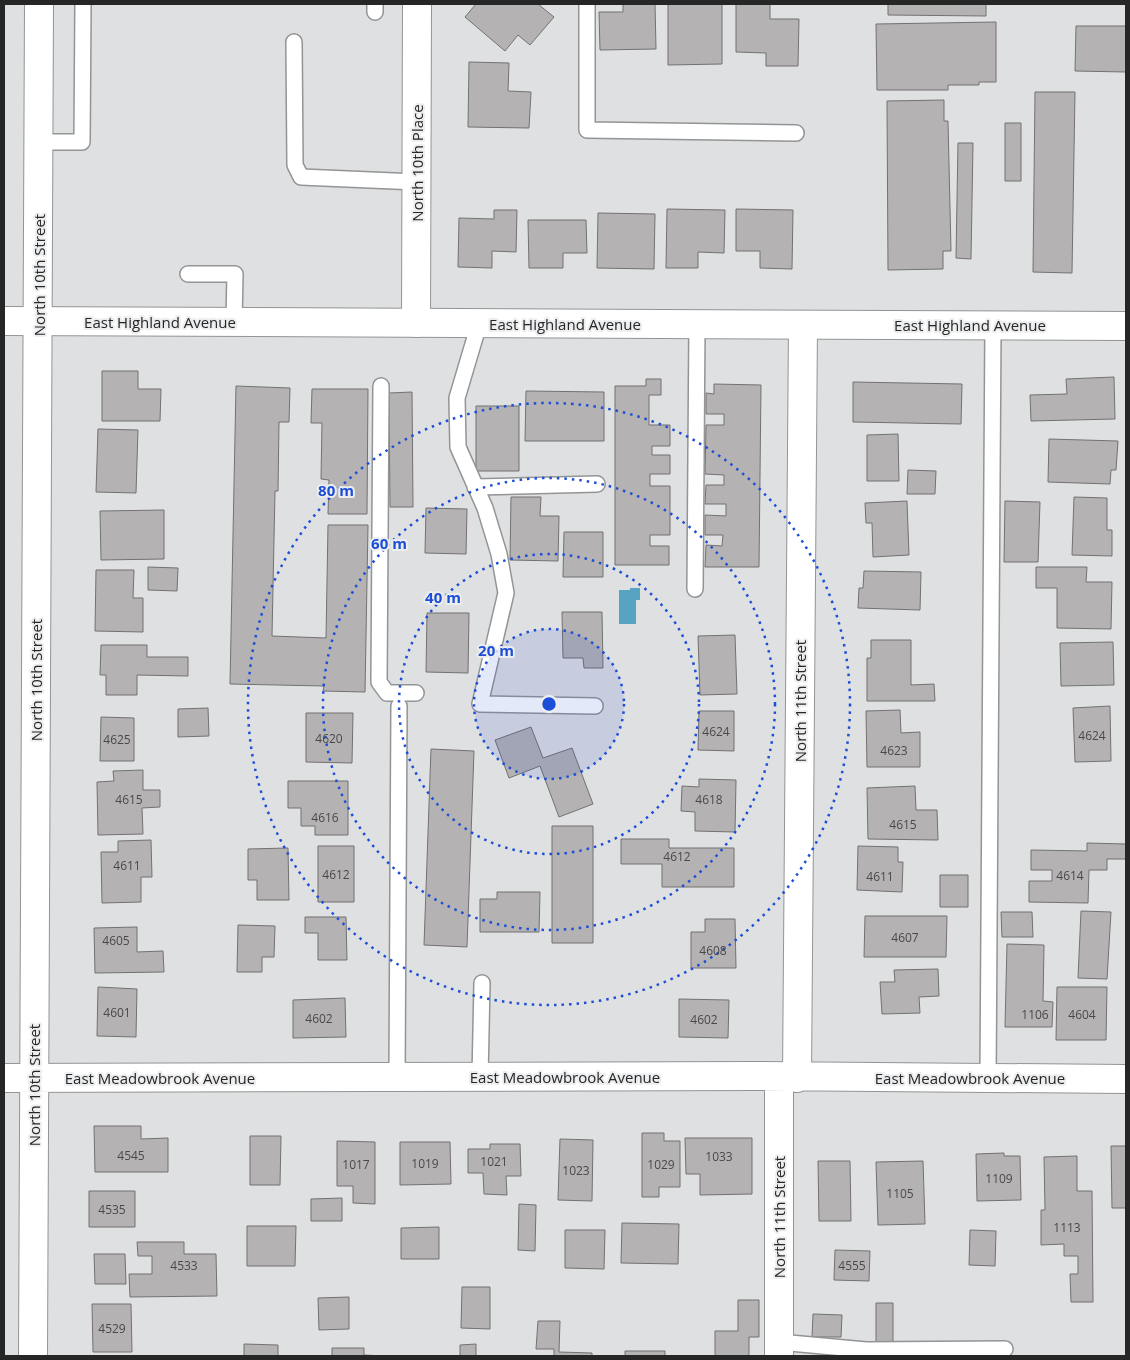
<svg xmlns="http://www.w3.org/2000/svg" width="1130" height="1360" viewBox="0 0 1130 1360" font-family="'Open Sans',sans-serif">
  <rect width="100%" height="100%" fill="#dee0e1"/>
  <path fill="#57a3c1" d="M630 588H640V600H636V624H619V590H630Z"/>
  <path fill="#b4b2b2" stroke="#737171" d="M476 4H538L554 17 530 45 518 35 505 51 465 17Z
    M623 4H655L656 49 600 50 599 12H623Z
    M668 4H722V64L668 65Z
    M736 4H770V19H799L798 66H766V53L736 52Z
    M888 4H986V16L888 15Z
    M996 22V82H979V85H948V90H877L876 24Z
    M1076 26H1126V72L1075 71Z
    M469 62 509 63 508 91 531 92 529 128 468 127Z
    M1035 92H1075L1072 273 1033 272Z
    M944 100V121H948L951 251H943V269L888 270 887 101Z
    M1005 123H1021V181H1005Z
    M958 143H973L971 259 956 258Z
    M667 209 725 210 724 253 698 252V268H666Z
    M736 209 793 210 792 269 760 268V251H736Z
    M494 210H517L516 252 492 251V268L458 267 459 218 494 219Z
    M598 213 655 214 654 269 597 268Z
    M528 220H586L587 253H563V268H529Z
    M102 371H138V389H161L160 421H102Z
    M1114 377 1115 419 1031 421 1030 395 1067 394 1066 379Z
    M646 379H661V395H649V425H670V446H652V455H670V474H650V486H670V535H650V546H669V565H615V386H646Z
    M853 382 962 384 961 424 853 422Z
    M714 384 761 385 759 567H705L706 545 722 546 723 535H705V515L726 516V504H705L706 485H724V475L705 474 706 425H724V414H706V393L714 394Z
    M236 386 290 388 289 422H279L278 491H275L272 636 326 638 328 525H368L365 692 323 691 324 686 230 684Z
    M312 389H368L367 514H328L329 480 321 479 322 423H311Z
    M526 391 604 392V441H525Z
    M412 392 413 507H390L389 393Z
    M476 406H519V471H476Z
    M98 429 138 430 136 493 96 492Z
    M898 434 899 481H867V435Z
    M1049 439 1118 441 1116 470H1111L1110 484 1048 482Z
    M908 470 936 471 935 494H907Z
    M511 497H541L540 516H559L558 561 510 560Z
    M1074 497 1107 498V530H1112V556L1072 555Z
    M907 501 909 555 873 557 872 523H866L865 503Z
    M1005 501 1040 502 1038 562H1004Z
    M426 508 467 509 466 554 425 553Z
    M164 510V559L101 560 100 511Z
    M564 532H603V577H563Z
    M148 567 178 568 177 591 148 590Z
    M1036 567H1087L1086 582H1112L1111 629 1057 628V588H1036Z
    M96 570H134L133 598H143V632L95 631Z
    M864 571 921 572 920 610 858 608 859 588H863Z
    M562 612H602L603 668H584L583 658H563Z
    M427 613H469L468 673 426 672Z
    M735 635 737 694 700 695 698 636Z
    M871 640H911V685L934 684 935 701H867V658H871Z
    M1113 642 1114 685 1061 686 1060 643Z
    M101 645H147V657H188V676L137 675V695H106V675H100Z
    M1110 706 1111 761 1075 762 1073 708Z
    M208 708 209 736 178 737V709Z
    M900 710 901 733 920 732V767H867L866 711Z
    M699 711H734V751L698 750Z
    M306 713H353L352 763 306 762Z
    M101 717 134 718V761H100Z
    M531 727 543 758 572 748 593 804 559 817 540 766 509 778 495 740Z
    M431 749 474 751 467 947 424 945Z
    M143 770V790H160V807L142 808 143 834 98 835 97 782 114 781 113 771Z
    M699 779 736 780 735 832 695 831V812L681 811 682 786 699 787Z
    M288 781H348V835H315V826H301V808H288Z
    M915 786 916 810H937L938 840 868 839 867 788Z
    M552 826H593V943H552Z
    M621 839H669V848H734V887H662V864H621Z
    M151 840 152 877H141V902L102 903 101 852H118V841Z
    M1087 843 1126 844V859H1107V870H1089L1088 903 1029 902V881H1052V870H1031V850L1087 851Z
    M318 846H354V902H318Z
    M858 846 898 847V862H903L902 892 857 890Z
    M288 848 289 900H257V880H248V849Z
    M940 875H968V907H940Z
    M497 892H540L539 932H480V899H497Z
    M1081 911 1111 912 1107 979 1078 978Z
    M1001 912H1032L1033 937H1002Z
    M865 916H947L946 957H864Z
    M305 917H346L347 960H318V933H305Z
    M705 919H735L736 968H691V932H705Z
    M238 925 275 926 274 957H262V972H237Z
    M137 927V952L163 951 164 972 95 973 94 928Z
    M1007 944 1044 945 1043 1001 1053 1002 1052 1027H1005Z
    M938 969 939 996 919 997 920 1013 882 1014 880 982H895L894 970Z
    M98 987 137 989 136 1037 97 1036Z
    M1057 987H1107L1106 1040H1056Z
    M345 998 346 1037 293 1038V1000Z
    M679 999 729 1000 728 1038 679 1037Z
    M94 1126H141V1139L168 1138V1172H95Z
    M642 1133H664V1141H680V1187H659V1197H642Z
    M250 1136H281L280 1185H250Z
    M685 1138H752V1194L700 1195V1174H686Z
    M560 1139 593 1140 592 1201 558 1200Z
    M337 1141 375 1142V1204L353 1203V1186H337Z
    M400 1142H450L451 1184 400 1185Z
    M490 1144H520L521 1176H506L507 1195 484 1194 483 1173H468V1149H490Z
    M1111 1146H1126V1208H1112Z
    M1004 1153V1156H1020L1021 1200 977 1201 976 1154Z
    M1077 1156V1191H1092L1093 1302H1071L1070 1274H1078V1256H1064V1244L1041 1245V1210H1045L1044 1157Z
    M818 1161H850L851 1221H819Z
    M923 1161 925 1224 878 1225 876 1162Z
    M89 1191H135V1227H89Z
    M342 1198V1221H311V1199Z
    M519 1204 536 1205 535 1251 518 1250Z
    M622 1223 679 1224 678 1264 621 1263Z
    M247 1226H296L295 1266H247Z
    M439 1227V1259H401V1228Z
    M565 1230H605L604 1269 565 1268Z
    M970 1230 996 1231 995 1266 969 1265Z
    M137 1242H184V1254H216L217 1296 130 1297 129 1274H152V1256H138Z
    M835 1250 870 1251 869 1281 834 1280Z
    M94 1254H125L126 1284H95Z
    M462 1287H490V1329L461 1328Z
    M349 1297V1329L319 1330 318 1298Z
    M738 1300H759V1337H749V1356H715V1331H738Z
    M876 1303H893V1342H876Z
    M92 1304H131L132 1352H93Z
    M813 1314 842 1315 841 1337H812Z
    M538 1321H560L559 1352 592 1353V1356H554V1349H536Z
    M244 1344 278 1345V1356H244Z
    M476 1344V1356H460V1345Z
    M332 1348H364V1355L383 1356H332Z
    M625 1351H665V1356H625Z"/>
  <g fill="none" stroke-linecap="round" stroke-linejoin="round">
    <defs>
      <path id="service" d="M587 4V130L796 133
        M375 12V4
        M294 42 295 165 301 177 417 182
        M39 142H82L83 4
        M188 274H235L234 322
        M479 324 457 398 458 447 485 508 499 554 506 593 480 704 595 706
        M381 386 379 682 387 693H416
        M475 487 597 484
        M695 589 697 324
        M397 1078 399 706
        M480 1078 482 983
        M988 1079 993 326
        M779 1342 866 1350 1005 1349"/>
      <path id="minor" d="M416 323 417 4
        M4 1078 754 1076 1126 1079
        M779 1078V1356
        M797 1078 803 325
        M33 1356 39 4"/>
      <path id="tertiary" d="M4 321 1126 326"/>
    </defs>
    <use href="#service" stroke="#939495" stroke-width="18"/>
    <use href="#minor" stroke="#939495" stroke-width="30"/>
    <use href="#tertiary" stroke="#939495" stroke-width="30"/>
    <use href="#service" stroke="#fff" stroke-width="15"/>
    <use href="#minor" stroke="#fff" stroke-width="28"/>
    <use href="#tertiary" stroke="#fff" stroke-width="28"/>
  </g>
  <circle cx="549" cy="704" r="75" fill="#1d4ed8" fill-opacity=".12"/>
  <g fill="none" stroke="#1d4ed8" stroke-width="2.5" stroke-dasharray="2.5 5">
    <circle cx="549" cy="704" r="75"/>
    <circle cx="549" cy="704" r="150"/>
    <circle cx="549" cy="704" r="226"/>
    <circle cx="549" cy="704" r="301"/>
  </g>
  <g text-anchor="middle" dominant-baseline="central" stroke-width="4" stroke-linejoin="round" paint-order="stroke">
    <g font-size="12" fill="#4a494a">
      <text x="716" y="731">4624</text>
      <text x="1092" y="735">4624</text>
      <text x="329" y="738">4620</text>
      <text x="117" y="739">4625</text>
      <text x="894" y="750">4623</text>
      <text x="129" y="799">4615</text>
      <text x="709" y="799">4618</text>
      <text x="325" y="817">4616</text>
      <text x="903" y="824">4615</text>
      <text x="677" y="856">4612</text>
      <text x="127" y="865">4611</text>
      <text x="336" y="874">4612</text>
      <text x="1070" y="875">4614</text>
      <text x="880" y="876">4611</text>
      <text x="905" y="937">4607</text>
      <text x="116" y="940">4605</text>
      <text x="713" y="950">4608</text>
      <text x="117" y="1012">4601</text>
      <text x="1035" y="1014">1106</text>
      <text x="1082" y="1014">4604</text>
      <text x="319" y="1018">4602</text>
      <text x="704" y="1019">4602</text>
      <text x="131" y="1155">4545</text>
      <text x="719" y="1156">1033</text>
      <text x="494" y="1161">1021</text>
      <text x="425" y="1163">1019</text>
      <text x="356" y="1164">1017</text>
      <text x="661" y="1164">1029</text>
      <text x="576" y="1170">1023</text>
      <text x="999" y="1178">1109</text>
      <text x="900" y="1193">1105</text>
      <text x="112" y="1209">4535</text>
      <text x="1067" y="1227">1113</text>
      <text x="184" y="1265">4533</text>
      <text x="852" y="1265">4555</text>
      <text x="112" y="1328">4529</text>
    </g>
    <g font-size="15" fill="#262627" stroke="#ecedee">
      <text transform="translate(417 163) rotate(-90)">North 10th Place</text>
      <text transform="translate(39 275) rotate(-90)">North 10th Street</text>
      <text x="160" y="322">East Highland Avenue</text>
      <text x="565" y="324">East Highland Avenue</text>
      <text x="970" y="325">East Highland Avenue</text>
      <text transform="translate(36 680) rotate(-90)">North 10th Street</text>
      <text transform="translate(800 701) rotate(-90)">North 11th Street</text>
      <text x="565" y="1077">East Meadowbrook Avenue</text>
      <text x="160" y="1078">East Meadowbrook Avenue</text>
      <text x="970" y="1078">East Meadowbrook Avenue</text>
      <text transform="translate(34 1085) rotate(-90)">North 10th Street</text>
      <text transform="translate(779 1217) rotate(-90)">North 11th Street</text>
    </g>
  </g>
  <circle cx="549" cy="704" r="8" fill="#1d4ed8" stroke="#ecedee" stroke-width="2.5"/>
  <g font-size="15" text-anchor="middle" font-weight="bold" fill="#1d4ed8" stroke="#ecedee" stroke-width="4" stroke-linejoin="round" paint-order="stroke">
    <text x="336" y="496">80 m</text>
    <text x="389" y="549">60 m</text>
    <text x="443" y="603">40 m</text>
    <text x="496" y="656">20 m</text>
  </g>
  <rect width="1130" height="1360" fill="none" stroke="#262627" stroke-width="10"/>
</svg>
